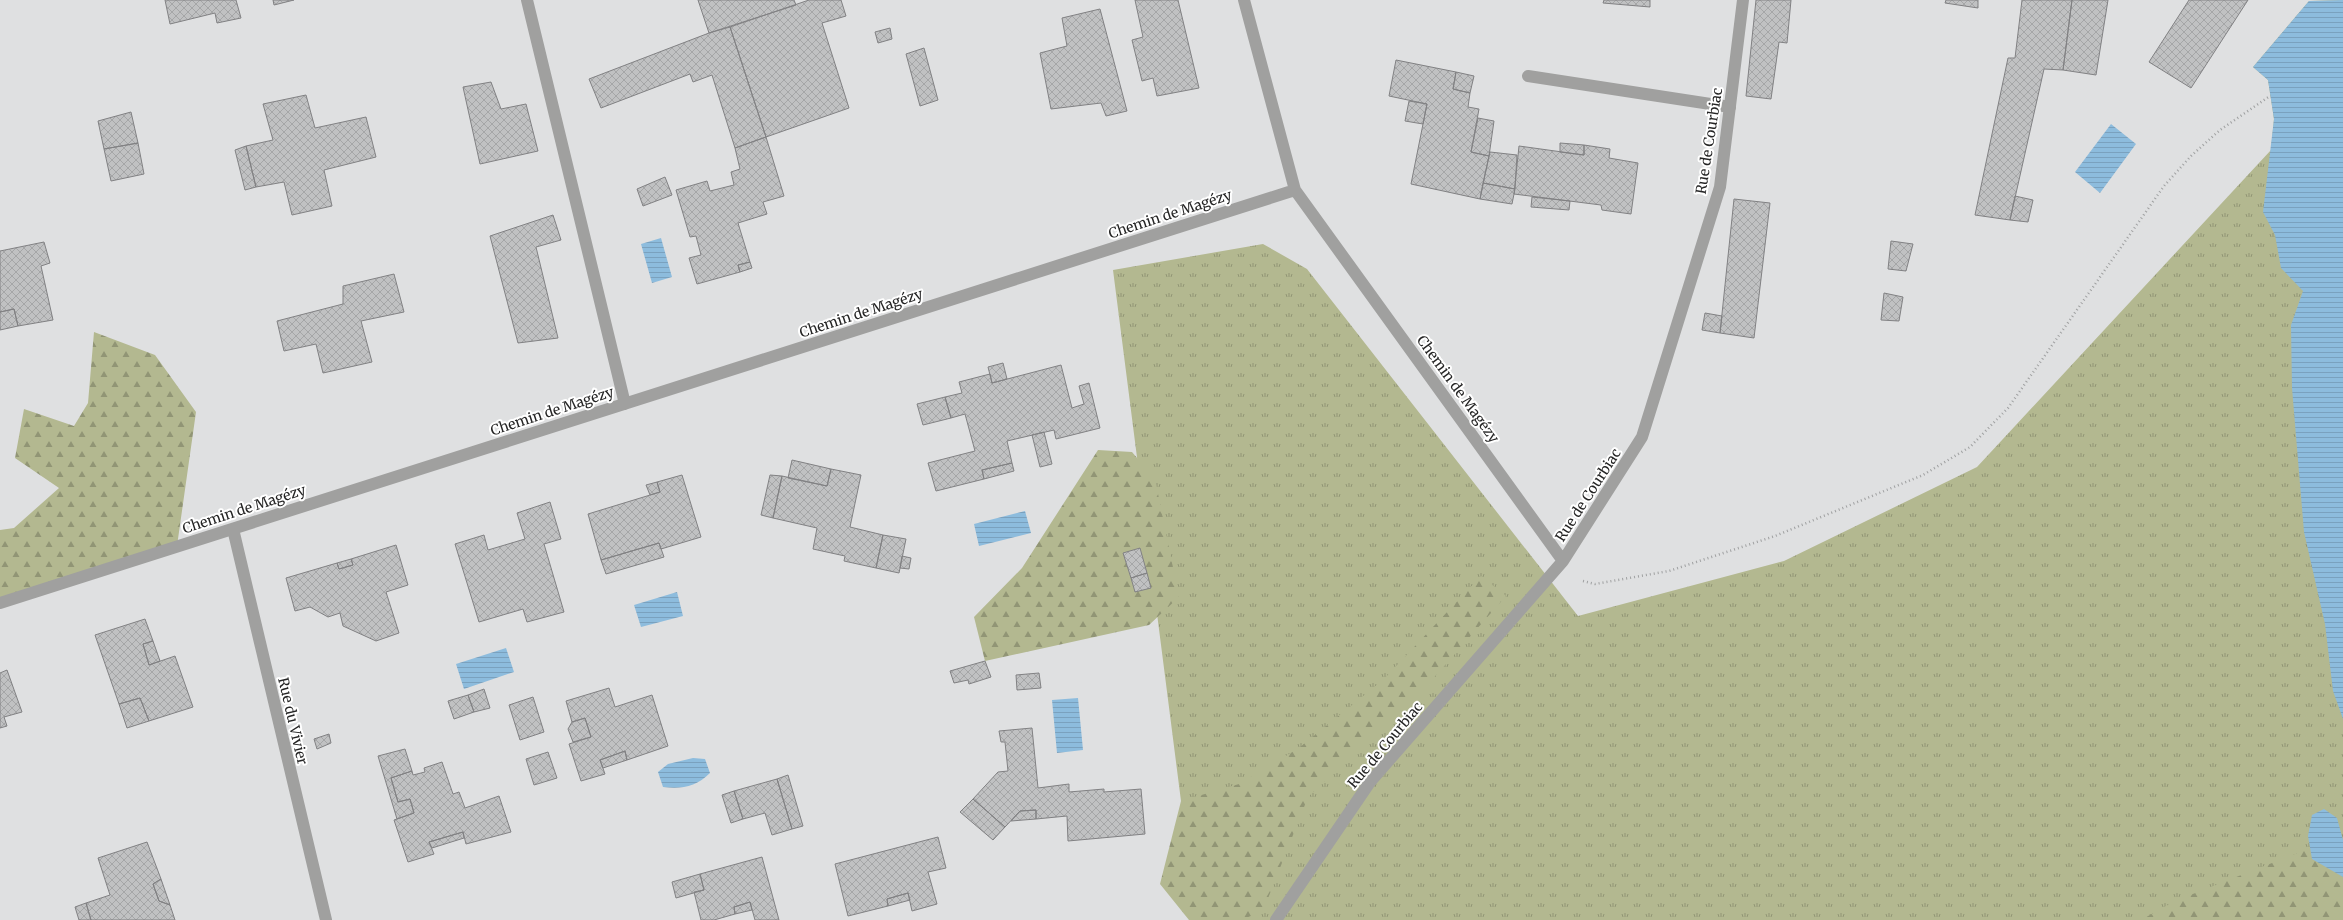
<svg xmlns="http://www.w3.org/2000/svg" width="2343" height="920" viewBox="0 0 2343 920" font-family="Merriweather,serif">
  <defs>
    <pattern id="grass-tufts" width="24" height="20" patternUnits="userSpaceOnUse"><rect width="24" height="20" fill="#b3b890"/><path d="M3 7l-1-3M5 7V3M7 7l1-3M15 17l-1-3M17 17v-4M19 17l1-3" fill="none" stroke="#919575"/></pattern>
    <pattern id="forest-firs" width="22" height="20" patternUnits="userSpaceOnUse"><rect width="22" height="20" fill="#b3b890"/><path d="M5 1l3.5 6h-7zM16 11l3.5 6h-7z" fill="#919575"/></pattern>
    <pattern id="water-rules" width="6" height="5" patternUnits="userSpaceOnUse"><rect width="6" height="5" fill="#8dbcdd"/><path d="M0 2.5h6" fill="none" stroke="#7aa1be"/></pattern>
    <pattern id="building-cross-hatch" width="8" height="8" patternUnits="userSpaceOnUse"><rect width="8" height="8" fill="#c0c1c2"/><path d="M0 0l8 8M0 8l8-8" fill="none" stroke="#a5a6a7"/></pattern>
  </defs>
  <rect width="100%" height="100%" fill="#dfe0e1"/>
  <path fill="url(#grass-tufts)" d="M2343 0V920H1232L1181 801 1113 270 1263 244 1307 269 1578 616 1784 561 1977 467 2271 150 2274 119 2268 80 2253 67 2309 1Z"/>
  <path fill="url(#forest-firs)" d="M94 332 155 355 196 412 177 546 0 603V530L14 528 59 488 15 458 24 409 74 426 88 403Z
    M1098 450 1132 452 1155 479 1179 597 1149 625 985 661 974 617 1022 568Z
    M1481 576 1506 596 1430 682 1308 797 1263 911 1241 920H1189L1160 884 1181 801 1239 784 1299 748 1384 679Z
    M2310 848 2312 859 2343 877V920H2141L2175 901Z"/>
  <path fill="url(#water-rules)" d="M2343 0V719L2333 691 2325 624 2304 532 2292 388 2291 325 2303 291 2281 268 2275 235 2263 212 2274 119 2268 80 2253 67 2309 1Z
    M2111 124 2136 144 2100 193 2075 172Z
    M661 238 672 277 652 283 641 244Z
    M1025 511 1031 533 979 546 974 524Z
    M677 592 683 616 641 627 634 605Z
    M506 648 514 672 464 689 456 664Z
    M1078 698 1083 750 1057 753 1052 700Z
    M693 758 705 759 710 773C696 787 682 789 663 787L658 772 668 764Z
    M2324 809 2337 818 2343 840V877L2312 859 2308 836 2312 815Z"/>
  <path fill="url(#building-cross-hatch)" stroke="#818183" d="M165 0H236L241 18 217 23 215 13 170 24Z
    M273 0H294L274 5Z
    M698 0H794L796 5 709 33Z
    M809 0H841L846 16 822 23 849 108 766 137 730 27Z
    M1135 0H1178L1199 88 1157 96 1153 78 1142 81 1132 40 1143 37Z
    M1604 0H1650V7L1603 3Z
    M1756 0H1791L1787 43 1779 42 1771 99 1746 96Z
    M1946 0H1978V8L1945 3Z
    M2022 0H2072L2063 70 2044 69 2010 220 1975 215 2008 58H2015Z
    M2072 0H2108L2096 75 2063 70Z
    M2189 0H2248L2191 88 2149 62Z
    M1100 9 1127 111 1106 116 1101 103 1051 109 1040 53 1067 46 1062 18Z
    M730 27 766 137 735 148 712 75 693 82 690 74 601 108 589 79 709 33Z
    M890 28 892 39 878 43 875 32Z
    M924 48 938 100 920 106 906 54Z
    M1396 60 1456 72 1453 89 1470 93 1468 107 1479 109 1471 152 1489 156 1480 199 1411 184 1427 104 1389 96Z
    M1456 72 1474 76 1470 93 1453 89Z
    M491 82 501 109 526 104 538 151 480 164 463 87Z
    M306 95 315 128 366 117 376 157 324 170 332 206 292 215 284 182 256 187 246 146 273 140 263 104Z
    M1409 101 1427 104 1423 124 1405 121Z
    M131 112 138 143 104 149 98 121Z
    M1478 118 1494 121 1489 156 1471 152Z
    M766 137 784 196 763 202 767 214 738 223 750 262 738 265 740 272 697 284 689 258 701 255 696 236 690 237 676 190 707 181 710 191 734 185 731 172 740 169 735 148Z
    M138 143 144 174 111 181 104 149Z
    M1560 143 1584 145V155L1560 152Z
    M1584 145 1610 149 1609 158 1638 163 1631 214 1602 210 1601 205 1514 194 1519 146 1584 155Z
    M246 146 256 187 245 190 235 150Z
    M1490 152 1517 155 1515 189 1483 183Z
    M665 177 672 195 643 206 637 189Z
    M1483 183 1515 189 1512 204 1480 199Z
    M2015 196 2033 200 2028 222 2010 220Z
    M1532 197 1570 201 1569 210 1531 207Z
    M1734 199 1770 203 1754 338 1720 333Z
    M553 215 561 240 536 247 558 338 518 343 490 236Z
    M1891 241 1913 244 1906 271 1888 269Z
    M44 242 50 263 41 266 53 320 18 326 14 309 0 312V251Z
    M750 262 752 268 740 272 738 265Z
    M394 274 404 312 361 321 372 362 323 373 316 344 284 351 277 321 343 304V286Z
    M1884 293 1903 297 1899 321 1881 320Z
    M14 309 18 326 0 330V312Z
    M1705 313 1722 316 1720 333 1702 330Z
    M1003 363 1007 379 992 383 988 367Z
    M1061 365 1072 408 1084 404 1079 386 1089 383 1100 428 1056 439 1054 430 1007 441 1012 463 982 470 984 479 936 491 928 463 975 451 965 414 951 418 945 397 962 393 959 382 990 374 992 383Z
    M945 397 951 418 923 425 917 404Z
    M1044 432 1052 464 1040 467 1032 435Z
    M792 460 831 469 827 486 788 478Z
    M1012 463 1014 471 984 479 982 470Z
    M831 469 861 475 850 527 883 535 876 568 844 561 845 556 813 549 817 528 773 518 782 476 827 486Z
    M682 475 701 537 661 549 659 543 601 560 588 514 660 492 657 482Z
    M770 475 782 476 773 518 761 515Z
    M657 482 660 492 650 495 646 485Z
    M550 502 561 539 544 544 564 612 527 622 523 609 479 622 455 544 484 535 488 550 525 539 517 513Z
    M883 535 906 539 899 573 876 568Z
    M659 543 664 557 606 574 601 560Z
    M396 545 408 585 386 592 399 633 376 641 343 626 340 613 328 617 310 607 295 611 286 578 337 563 339 569 353 565 351 559Z
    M1140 548 1147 573 1131 578 1123 553Z
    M902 556 911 558 909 569 900 568Z
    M351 559 353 565 339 569 337 563Z
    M1147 573 1151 588 1135 592 1131 578Z
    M145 619 153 641 143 644 149 665 175 656 193 707 149 721 140 698 119 704 95 635Z
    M153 641 160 661 149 665 143 644Z
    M985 661 991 677 969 684 968 680 954 683 950 671Z
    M7 670 22 712 4 717 7 726 0 728V673Z
    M1039 673 1041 688 1017 690 1016 675Z
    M609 688 615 707 652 695 668 746 627 760 625 751 600 760 605 774 581 781 569 744 591 737 585 718 572 722 566 701Z
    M484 689 490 708 474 712 468 695Z
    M468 695 474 712 454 719 448 701Z
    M533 697 544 732 520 740 509 705Z
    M140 698 149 721 127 728 119 704Z
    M585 718 591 737 573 742 568 729 572 722Z
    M1032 728 1038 788 1069 784V792L1104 789V792L1141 789 1145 834 1068 841 1067 816 1036 819V810L1020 811 1005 827 973 799 998 772 1008 771 1005 742H1001L999 731Z
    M329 734 331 743 317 749 314 739Z
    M405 749 412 771 391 778 398 802 410 799 414 813 397 819 378 756Z
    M625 751 627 760 603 768 600 760Z
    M548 752 557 778 534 785 526 759Z
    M442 762 453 794 459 792 465 808 499 796 511 832 466 844 463 832 429 842 434 854 408 862 394 820 414 813 410 799 398 802 391 778 412 771 413 775 425 772 424 768Z
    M788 775 803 826 792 829 777 779Z
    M777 779 792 829 772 835 765 813 743 819 734 791Z
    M734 791 743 819 731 823 722 795Z
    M973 799 1005 827 993 840 960 812Z
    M1036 810V819L1011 821 1020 811Z
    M463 832 464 838 432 848 429 842Z
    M938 837 946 868 928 872 937 904 912 911 908 893 887 899 888 906 848 916 835 864Z
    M147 842 161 879 153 884 159 901 170 905 175 920H91L86 903 110 895 98 858Z
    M762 857 779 920H755L750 902 734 907 735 914 714 920H701L694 892 704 890 700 874Z
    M700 874 704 890 676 898 672 882Z
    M161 879 170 905 159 901 153 884Z
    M908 893 910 900 888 906 887 899Z
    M750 902 752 910 735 914 734 907Z
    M86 903 91 920H79L75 907Z"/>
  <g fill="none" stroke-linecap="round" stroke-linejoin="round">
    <path stroke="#9fa0a1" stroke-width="2.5" stroke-dasharray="1 3" stroke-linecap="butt" d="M1583 581 1595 584 1669 571 1775 536 1923 475 1970 447 2008 408 2164 186 2191 156 2220 130 2270 96"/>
    <path stroke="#a0a09f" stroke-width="12" d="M1528 76 1730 107"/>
    <path stroke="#a0a09f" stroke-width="12" d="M527 0 625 404
      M1244 0 1295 190 1563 561
      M233 529 326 920
      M0 603 1295 190
      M1276 920 1370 782 1563 561 1642 437 1720 187 1743 0"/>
  </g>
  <g text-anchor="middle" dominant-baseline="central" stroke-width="4" stroke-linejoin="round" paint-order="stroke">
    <g font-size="14" fill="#252525" stroke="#fff">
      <text transform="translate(1709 141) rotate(-81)">Rue de Courbiac</text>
      <text transform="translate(1170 214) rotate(-18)">Chemin de Magézy</text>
      <text transform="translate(861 313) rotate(-18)">Chemin de Magézy</text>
      <text transform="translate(1458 389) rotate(54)">Chemin de Magézy</text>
      <text transform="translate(552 411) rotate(-18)">Chemin de Magézy</text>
      <text transform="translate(1588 495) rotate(-57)">Rue de Courbiac</text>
      <text transform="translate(244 509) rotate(-18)">Chemin de Magézy</text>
      <text transform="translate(293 721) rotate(77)">Rue du Vivier</text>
      <text transform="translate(1385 745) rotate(-50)">Rue de Courbiac</text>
    </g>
  </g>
</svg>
